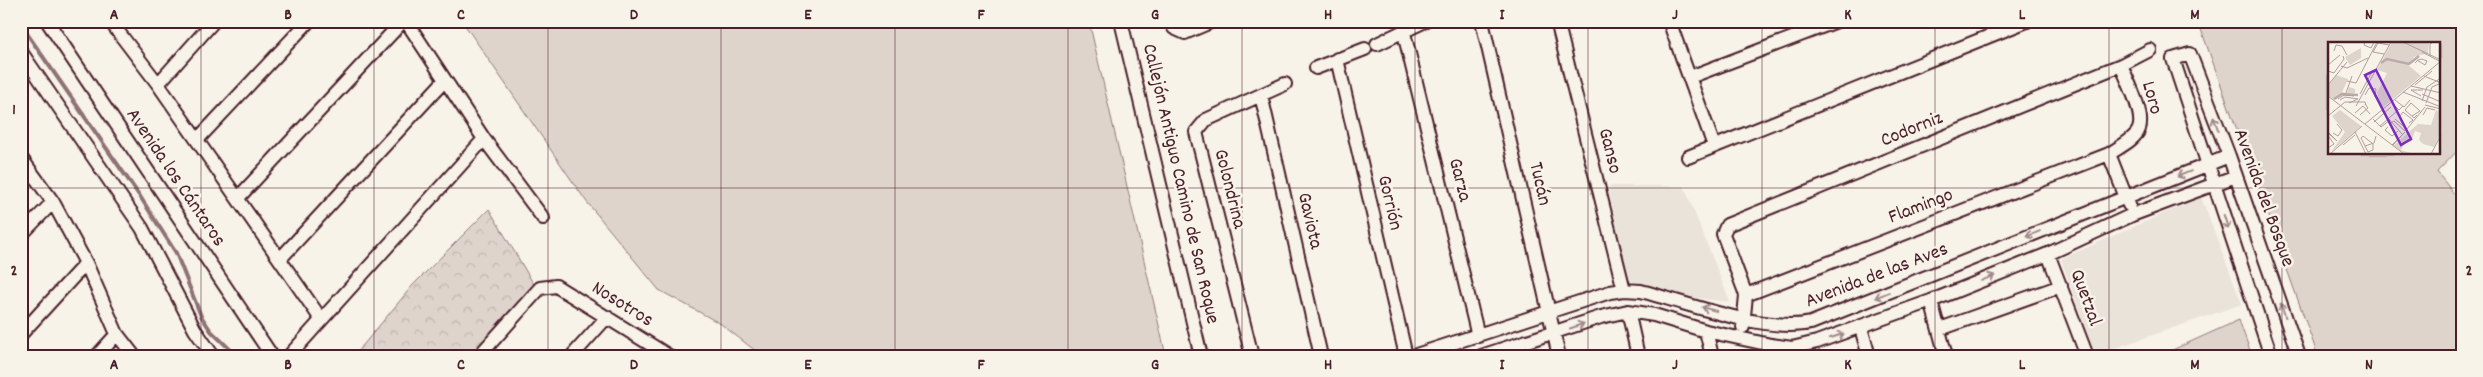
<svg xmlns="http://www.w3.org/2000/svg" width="2483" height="377" viewBox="0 0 2483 377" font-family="Dekko,sans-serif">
  <defs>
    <pattern id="park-crowns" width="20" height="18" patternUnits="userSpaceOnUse" patternTransform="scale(1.25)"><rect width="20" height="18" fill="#ded4cc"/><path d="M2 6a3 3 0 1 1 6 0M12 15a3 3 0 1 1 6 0" fill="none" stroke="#c0b6af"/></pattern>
  </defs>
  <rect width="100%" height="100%" fill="#f7f3e8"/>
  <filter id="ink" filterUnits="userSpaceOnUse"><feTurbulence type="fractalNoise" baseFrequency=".02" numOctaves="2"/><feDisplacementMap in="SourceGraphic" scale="10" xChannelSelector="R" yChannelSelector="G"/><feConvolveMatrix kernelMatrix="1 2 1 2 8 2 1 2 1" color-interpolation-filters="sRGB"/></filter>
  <g filter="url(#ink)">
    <path fill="#eae3da" d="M1608 186H1684L1730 302 1689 297 1628 280Z
      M2201 197 2242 304 2095 355 2061 259Z"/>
    <path fill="#ded4cc" stroke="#947a7c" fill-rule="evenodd" d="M462 21H1089L1166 356H762L721 324 659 290 586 201Z
      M2198 21H2462V146L2437 172 2462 204V356H2318ZM2329 44H2439V154H2329Z
      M2239 320 2252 356H2159Z"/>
    <path fill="url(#park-crowns)" stroke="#947a7c" d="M489 209 536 288 475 356H354L413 285Z"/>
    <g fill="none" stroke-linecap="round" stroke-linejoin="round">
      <path stroke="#8e7275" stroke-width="4" d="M21 25 141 198 176 253 201 316 211 331 237 356"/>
      <defs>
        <path id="minor" d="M47 21 272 356
          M110 21 158 84 321 319
          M406 21 484 139 543 218
          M1121 21 1201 356
          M1170 21 1174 28 1185 33 1213 21
          M1482 21 1559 356
          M1557 21 1624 290
          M1669 21 1714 146
          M1404 33 1478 336
          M1377 44 1425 21
          M21 52 142 228 195 330 213 356
          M1337 59 1406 356
          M1316 68 1365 49
          M1690 77 1837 21
          M158 84 214 21
          M1261 95 1321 356
          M197 140 309 21
          M2109 154 2129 205
          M1688 157 2027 21
          M21 158 53 202 86 263 117 334 134 356
          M238 198 403 21
          M21 235 53 202
          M2048 254 2087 356
          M280 259 445 80
          M1746 295 2109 154C2119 147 2135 140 2139 129 2145 114 2127 80 2121 65
          M1931 301 1946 356
          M1628 311 1638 356
          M1743 327 1746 295 1723 234 1727 225 2121 65 2150 50
          M1861 328 1869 356
          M1940 329 2061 286
          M1706 331 1712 356
          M21 334 86 263
          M97 356 117 334
          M289 356 484 139
          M479 356 540 288 556 286 669 356
          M572 356 607 317
          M1252 356 1196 132 1206 120 1285 84
          M1413 356 1610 292 1624 290 1641 291C1687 303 1766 333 1811 323L2229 156
          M1481 356 1601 317 1628 311 1654 315 1706 331 1771 345 1792 348 1817 342 1931 301 2048 254 2132 215 2236 176
          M2271 356 2173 59 2190 54 2229 156 2299 356"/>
      </defs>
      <use href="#minor" stroke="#4a1f2b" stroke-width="16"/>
      <use href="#minor" stroke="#f7f3e8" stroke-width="12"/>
    </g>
    <defs><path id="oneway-shaft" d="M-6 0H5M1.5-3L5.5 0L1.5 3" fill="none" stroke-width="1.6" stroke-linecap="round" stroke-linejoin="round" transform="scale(1.25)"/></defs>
    <g stroke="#a0898a">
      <use href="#oneway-shaft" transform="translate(2216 124) rotate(-111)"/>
      <use href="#oneway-shaft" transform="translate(2184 174) rotate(158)"/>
      <use href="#oneway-shaft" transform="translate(2226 222) rotate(72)"/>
      <use href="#oneway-shaft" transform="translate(2033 234) rotate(158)"/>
      <use href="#oneway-shaft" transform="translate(1988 278) rotate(-22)"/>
      <use href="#oneway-shaft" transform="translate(1882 295) rotate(158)"/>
      <use href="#oneway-shaft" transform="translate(1709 309) rotate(-165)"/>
      <use href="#oneway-shaft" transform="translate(2283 310) rotate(-109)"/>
      <use href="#oneway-shaft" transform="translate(1577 326) rotate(-19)"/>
      <use href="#oneway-shaft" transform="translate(1837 336) rotate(-18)"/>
    </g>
  </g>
  <path fill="none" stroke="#4a1f2b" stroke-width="1" stroke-opacity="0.55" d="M201 21V356M374 21V356M548 21V356M721 21V356M895 21V356M1068 21V356M1242 21V356M1415 21V356M1588 21V356M1762 21V356M1935 21V356M2109 21V356M2282 21V356M21 188H2462"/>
  <g text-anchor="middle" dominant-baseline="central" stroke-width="5" stroke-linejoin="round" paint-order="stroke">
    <g font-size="20" fill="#4a1f2b" stroke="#f7f3e8">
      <text transform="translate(2151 98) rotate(75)">Loro</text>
      <text transform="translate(1912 130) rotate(-22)">Codorniz</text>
      <text transform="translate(1609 151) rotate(76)">Ganso</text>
      <text transform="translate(175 178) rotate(56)">Avenida los Cántaros</text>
      <text transform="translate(1459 180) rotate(76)">Garza</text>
      <text transform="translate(1180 184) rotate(77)">Callejón Antiguo Camino de San Roque</text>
      <text transform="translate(1539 184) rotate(77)">Tucán</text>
      <text transform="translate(1229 189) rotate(76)">Golondrina</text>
      <text transform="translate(2263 198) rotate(70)">Avenida del Bosque</text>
      <text transform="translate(1389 203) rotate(77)">Gorrión</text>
      <text transform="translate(1921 207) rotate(-21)">Flamingo</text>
      <text transform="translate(1309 221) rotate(77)">Gaviota</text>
      <text transform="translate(1877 276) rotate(-21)">Avenida de las Aves</text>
      <text transform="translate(2085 298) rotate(70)">Quetzal</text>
      <text transform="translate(622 305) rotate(32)">Nosotros</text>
    </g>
  </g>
  <g transform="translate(2328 42)">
    <rect width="112" height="112" fill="#f7f3e8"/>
    <path d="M64 0H101L100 11 86 15 80 23 93 34 53 67 49 51 59 31 49 28ZM33 6V16L22 23 17 15ZM8 33 20 37 14 50 19 52 21 45 27 47V51L15 52 6 58 0 53V44ZM12 68 33 84 3 110 17 90 4 74ZM108 68 112 69V92L106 105 95 102 91 98 93 91 87 89 83 100 78 99 73 108 86 112 76 111 65 104 90 82 103 83Z" fill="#ded4cc"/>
    <path fill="none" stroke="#bcaaa7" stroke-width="2.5" d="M53 21 59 17 81 22 91 14M6 57 14 52 30 53"/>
    <path fill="none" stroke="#b29e9c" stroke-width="1" d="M37 0 36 3 43 6 46 0M75 0 113 18M6 9 8 3 14 4 19 13M94 10 113 20M56 12 45 10 50 1 61 3M102 14V2L105 0M87 21 90 18 94 17 99 19 97 23 89 18M0 23 12 13M13 24 19 26 40 16M0 29 6 31 16 17 15 14M96 34 113 41M19 39 28 41 49 0M0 43 19 20M87 43 104 29M83 44 113 51M75 50 113 65M18 51 24 34M32 52 45 28M94 52 113 60M37 53 41 46 48 47 47 55M0 54 76 112M93 54 83 48H95M10 57 16 53 26 54M12 58 17 55 30 57 21 61M67 58 76 65 82 58M94 59 99 45 113 36M64 61 71 68 75 64M98 61 104 45 113 41M97 63 113 67M28 64 63 0M54 69 74 92M27 71 35 64 42 72M32 73 40 66 37 62M95 73 99 66 107 68M0 74 17 60H37L38 63M72 74 75 70 85 78 81 81M84 74 92 69 83 61 77 68 86 76 89 73M45 77 53 85 62 78M67 77 79 87 97 65M46 80 63 65M63 81 66 79 77 89M37 82 113 19M52 84 69 69M60 85 57 88 64 94 70 89M27 90 38 112M5 91 10 94 14 88 9 82M1 92 9 99 1 91M35 94 45 102V108L40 110 33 96ZM15 103 27 93M64 103 77 90 65 103M37 104 46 101 48 94M0 106 6 102 1 95M2 112 34 84M103 112 113 93"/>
    <path fill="#7b2cbf" fill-opacity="0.15" stroke="#7b2cbf" stroke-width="2.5" d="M48 28 83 97 73 103 37 33Z"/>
    <rect width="112" height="112" fill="none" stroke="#4a1f2b" stroke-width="2.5"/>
  </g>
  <rect width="2483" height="377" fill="none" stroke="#f7f3e8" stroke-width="55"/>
  <rect x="28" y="28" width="2428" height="322" fill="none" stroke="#4a1f2b" stroke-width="2"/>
  <g font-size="16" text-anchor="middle" font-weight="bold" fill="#4a1f2b">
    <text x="114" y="19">A</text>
    <text x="288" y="19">B</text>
    <text x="461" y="19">C</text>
    <text x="634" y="19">D</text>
    <text x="808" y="19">E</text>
    <text x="981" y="19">F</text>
    <text x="1155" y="19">G</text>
    <text x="1328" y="19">H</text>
    <text x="1502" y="19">I</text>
    <text x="1675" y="19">J</text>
    <text x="1848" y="19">K</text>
    <text x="2022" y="19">L</text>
    <text x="2195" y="19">M</text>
    <text x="2369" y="19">N</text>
    <text x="14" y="114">1</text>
    <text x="2469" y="114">1</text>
    <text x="14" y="275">2</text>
    <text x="2469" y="275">2</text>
    <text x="114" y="369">A</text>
    <text x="288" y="369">B</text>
    <text x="461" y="369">C</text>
    <text x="634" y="369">D</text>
    <text x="808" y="369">E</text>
    <text x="981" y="369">F</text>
    <text x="1155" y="369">G</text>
    <text x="1328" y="369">H</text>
    <text x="1502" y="369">I</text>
    <text x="1675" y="369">J</text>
    <text x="1848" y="369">K</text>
    <text x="2022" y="369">L</text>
    <text x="2195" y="369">M</text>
    <text x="2369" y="369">N</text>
  </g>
</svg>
